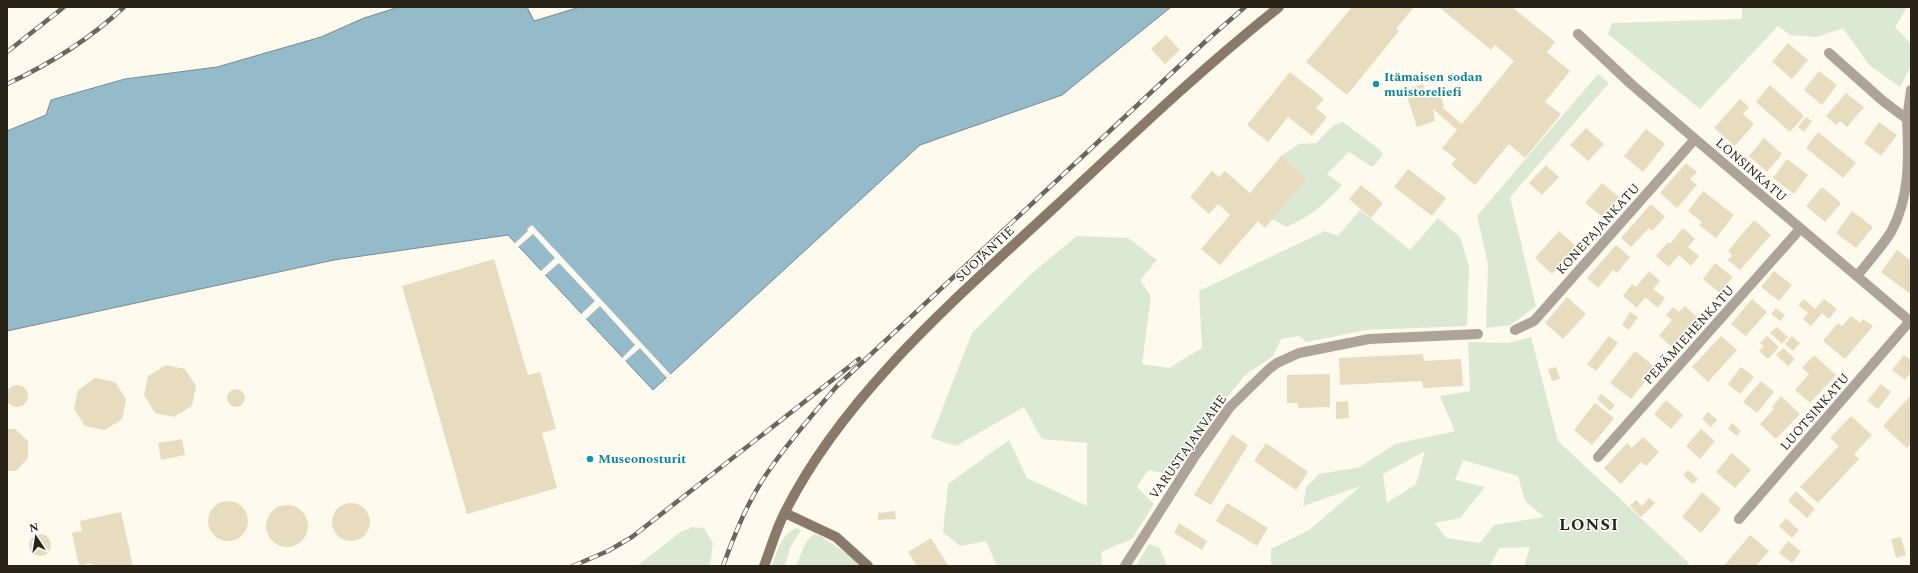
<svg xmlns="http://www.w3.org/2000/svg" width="1918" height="573" viewBox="0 0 1918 573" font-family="Spectral,serif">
  <rect width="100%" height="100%" fill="#fefaed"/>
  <path fill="#dbe8d4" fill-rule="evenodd" d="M1742 7H1907L1895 27 1911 44V66L1900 87 1869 65 1843 28 1817 37 1790 35 1778 26 1700 109 1608 34 1612 23 1742 19Z
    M1598 74 1609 83 1510 197 1536 306 1511 325 1486 328 1488 264 1477 216Z
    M1343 122 1380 150 1383 155 1372 167 1349 152 1327 174 1342 185C1324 205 1312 215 1287 227L1272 219 1307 179 1281 156 1299 144 1316 143 1334 125Z
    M1360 210 1410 250 1438 218 1460 237 1469 266 1467 326 1366 330 1307 342 1299 336 1281 339 1273 356 1245 375 1221 405 1173 475 1148 470 1137 487 1154 504 1132 539 1101 552 1102 566H997L986 541 960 546 943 532 948 484 1009 440 1027 478 1087 506V443L1042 439 1024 407 956 446 931 438 972 333 1032 273 1077 236 1128 238 1157 260 1140 280 1151 296 1142 364 1169 368 1202 348 1199 291 1325 231 1338 236Z
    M1531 337 1558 441 1689 563 1686 566H1524L1530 547 1499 548 1490 566H1271V549L1309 530 1361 486 1303 506 1306 487 1319 474 1360 467 1395 444 1455 431 1440 396 1470 391 1468 342 1509 343ZM1425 451 1416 484 1387 503 1383 474ZM1463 460 1518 476 1525 501 1544 517 1494 525 1480 543 1446 538 1435 523 1460 518 1485 487 1455 480Z
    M692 527 704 528 713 543 710 566H637L679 533Z
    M797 528 801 530 790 548 785 566H772C777 552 781 533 797 528Z
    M814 534 820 536 866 566H796L806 542Z
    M1149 544 1160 548 1167 566H1136Z"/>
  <path fill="#95bac9" stroke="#748d94" d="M399 7H527L534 21 580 7H1171L1062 95 920 145 653 390 508 235 334 260 7 331V131L46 115 51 100 125 79 217 67 321 37 364 18Z"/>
  <path fill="#fefaed" d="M532 225 671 375 667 378 640 348 624 362 621 359 635 345 600 306 585 320 580 315 595 301 559 263 544 276 540 272 555 258 533 234 517 248 514 244 528 231 527 229Z"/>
  <path fill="#e7ddbe" d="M1352 7H1414L1396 29 1399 31 1347 95 1306 62Z
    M1439 7H1512L1555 42 1547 52 1570 71 1545 102 1561 114 1525 158 1509 144 1475 185 1451 165 1456 159 1442 148 1457 130 1433 109 1435 121 1417 127 1405 90 1423 84 1426 95 1439 91 1444 106 1442 107 1462 124 1514 61 1495 45 1491 50Z
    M1166 35 1180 50 1165 64 1151 49Z
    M1788 43 1808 60 1792 79 1772 62Z
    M1819 71 1837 85 1822 105 1804 90Z
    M1290 72 1324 99 1316 108 1327 117 1312 136 1288 117 1268 142 1247 125Z
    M1770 85 1804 116 1790 132 1756 102Z
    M1846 93 1864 107 1847 127 1840 121 1836 125 1826 116Z
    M1740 99 1749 107 1743 114 1754 124 1735 146 1714 128Z
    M1806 117 1812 121 1804 132 1798 127Z
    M1879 122 1897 135 1881 156 1864 143Z
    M1586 128 1604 144 1588 161 1570 145Z
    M1646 129 1665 144 1643 172 1624 156Z
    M1818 132 1856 163 1843 178 1806 148Z
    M1764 138 1782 154 1767 172 1749 156Z
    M1281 156 1307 179 1265 228 1258 221 1220 265 1201 249 1230 215 1218 204 1209 214 1190 197 1212 171 1219 177 1225 171 1250 193Z
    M1787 159 1808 175 1794 194 1773 178Z
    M1686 163 1697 172 1690 179 1697 185 1677 208 1660 193Z
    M1546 165 1559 177 1542 195 1529 183Z
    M1408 169 1446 198 1432 216 1394 187Z
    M1602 183 1619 197 1603 217 1585 203Z
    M1361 185 1383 203 1371 218 1349 199Z
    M1822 187 1841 203 1825 222 1806 206Z
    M1703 191 1734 215 1716 238 1699 225 1702 222 1688 211Z
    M1651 204 1665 217 1652 231 1649 228 1631 247 1621 238Z
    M1852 211 1873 227 1856 248 1836 233Z
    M1754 220 1771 235 1740 270 1728 260 1732 255 1728 251Z
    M1683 228 1695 239 1688 247 1699 256 1691 266 1679 255 1669 267 1656 256 1668 242 1670 244Z
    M1559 231 1577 247 1552 274 1535 258Z
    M1616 245 1630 257 1617 273 1613 270 1598 288 1587 278Z
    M1897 250 1911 261V290L1909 293 1881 272Z
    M494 259 528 375 540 372 556 429 542 433 557 488 467 514 402 286Z
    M1715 263 1733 277 1720 293 1703 279Z
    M1649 271 1660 281 1653 289 1665 298 1658 308 1645 297 1637 308 1623 296 1632 284 1636 287Z
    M1774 271 1792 285 1779 301 1761 287Z
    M1567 297 1586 314 1563 339 1545 323Z
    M1752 299 1767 312 1746 336 1731 324Z
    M1804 299 1815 309 1824 299 1837 309 1829 319 1822 313 1811 326 1803 319 1808 313 1798 305Z
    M1685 306 1698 318 1673 348 1659 336 1672 320 1666 315 1673 307 1679 312Z
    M1776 308 1785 315 1780 321 1771 314Z
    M1630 312 1638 317 1629 330 1622 325Z
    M1851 316 1860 323 1863 319 1873 326 1845 359 1823 341 1838 323 1842 326Z
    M1777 327 1788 337 1782 344 1770 333Z
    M1609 336 1618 343 1596 371 1587 364Z
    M1721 336 1737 350 1708 382 1692 367Z
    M1767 336 1779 347 1768 359 1759 351 1764 346 1760 343Z
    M1792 336 1800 343 1793 351 1785 344Z
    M1783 348 1795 359 1788 366 1776 355Z
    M1635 351 1656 368 1631 399 1610 383Z
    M1423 354 1424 361 1461 359 1463 386 1423 388 1422 381 1340 385 1339 358Z
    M1814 355 1836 375 1810 403 1795 390 1809 374 1802 368Z
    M1904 355 1911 360V372L1905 380 1892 370Z
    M166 365 185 369 196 386 192 406 174 417 155 413 144 395 148 376Z
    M1556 367 1560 379 1552 381 1548 369Z
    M1741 367 1754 377 1740 394 1728 384Z
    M1330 374V407L1298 408V403H1287V375Z
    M95 378 115 382 126 399 122 419 105 430 85 426 74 409 78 390Z
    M1761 381 1774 392 1757 413 1743 402Z
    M1881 384 1891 392 1878 409 1867 401Z
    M6 396a11 11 0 1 1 22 0a11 11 0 1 1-22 0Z
    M227 398a9 9 0 1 1 18 0a9 9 0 1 1-18 0Z
    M1601 394 1615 405 1610 411 1597 399Z
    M1911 395V444L1907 448 1883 426Z
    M1781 396 1800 414 1776 439 1760 424 1774 409 1772 407Z
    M1666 400 1683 415 1671 429 1654 414Z
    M1348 401 1349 418 1336 419V402Z
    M1595 403 1614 418 1592 445 1574 430Z
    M1708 412 1717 420 1711 427 1702 419Z
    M1851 416 1872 435 1854 454 1859 459 1818 503 1800 487 1839 446 1830 438Z
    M1732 423 1741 431 1737 436 1728 429Z
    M7 429H15L28 441V458L16 471H7Z
    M1701 429 1715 441 1700 459 1686 446Z
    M1232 434 1248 445 1211 505 1194 495Z
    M1643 437 1659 452 1646 466 1641 462 1621 484 1604 468 1627 443 1632 448Z
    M182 439 185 455 161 460 158 443Z
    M1266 443 1308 472 1296 490 1254 461Z
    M1732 453 1751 470 1735 488 1716 472Z
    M1688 470 1698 479 1693 484 1683 475Z
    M1796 491 1815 509 1807 518 1788 501Z
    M1702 492 1721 509 1701 533 1682 517Z
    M1649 498 1655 503 1641 517 1630 506 1636 500 1642 506Z
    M208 521a20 20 0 1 1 40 0a20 20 0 1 1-40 0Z
    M332 522a19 19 0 1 1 38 0a19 19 0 1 1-38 0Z
    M1227 503 1268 528 1257 546 1216 521Z
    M266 526a21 21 0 1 1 42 0a21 21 0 1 1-42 0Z
    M895 511 896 519 878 520V513Z
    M121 512 133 566H92L91 563 79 566 72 533 82 531 80 521Z
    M1786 518 1799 530 1792 538 1779 526Z
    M1179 523 1207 541 1202 550 1174 533Z
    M29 545a11 11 0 1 1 22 0a11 11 0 1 1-22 0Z
    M1750 535 1769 551 1756 566H1724Z
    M1901 537 1906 555 1896 558 1891 539Z
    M931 538 948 565 946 566H917L908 552Z
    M1788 541 1801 551 1792 563 1779 553Z"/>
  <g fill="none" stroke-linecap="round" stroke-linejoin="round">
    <path stroke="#aea398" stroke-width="10" d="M1578 34 1631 84 1695 139 1911 322
      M1829 53 1883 101 1907 119C1909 157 1910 198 1891 232 1881 248 1868 262 1857 276
      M1907 119 1911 90
      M1515 330 1534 321 1695 139
      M1598 457 1800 229
      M1739 519 1910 321
      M1125 566 1195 456 1230 407 1269 369 1277 363 1299 353 1369 339 1478 334"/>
    <path stroke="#897969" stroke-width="10" d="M785 513 836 537 868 566
      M764 566C771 548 776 529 785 512 845 392 960 295 1057 205 1130 137 1201 69 1279 7"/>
    <defs>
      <path id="rail" d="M7 52 64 7
        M7 84C48 65 91 38 124 7
        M573 566 608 551 632 537 859 359
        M723 566C735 533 749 498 770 469 790 440 814 413 837 386L1207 40 1245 7"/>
    </defs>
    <use href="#rail" stroke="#6b675a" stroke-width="4.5"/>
    <use href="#rail" stroke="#fff" stroke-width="3" stroke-dasharray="9" stroke-linecap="butt"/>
  </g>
  <g fill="#0f9aa8" stroke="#fff" stroke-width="1.5">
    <circle cx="1376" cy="84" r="4"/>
    <circle cx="590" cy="459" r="4"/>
  </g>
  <g text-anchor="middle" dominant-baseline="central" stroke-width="3" stroke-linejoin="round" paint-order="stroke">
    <g font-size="13" font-weight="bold" fill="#0d838f" stroke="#fff" text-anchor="start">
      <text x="1384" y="77">Itämaisen sodan<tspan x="1384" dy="15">muistoreliefi</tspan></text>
      <text x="598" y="459">Museonosturit</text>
    </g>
    <g font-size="13" fill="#282418" stroke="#fff">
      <text transform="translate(1751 170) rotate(41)">LONSINKATU</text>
      <text transform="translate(1598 229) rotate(-48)">KONEPAJANKATU</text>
      <text transform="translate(985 254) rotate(-43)">SUOJANTIE</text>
      <text transform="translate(1689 335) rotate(-48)">PERÄMIEHENKATU</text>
      <text transform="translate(1815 412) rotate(-49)">LUOTSINKATU</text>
      <text transform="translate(1188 447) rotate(-55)">VARUSTAJANVAHE</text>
    </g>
    <g font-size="17" font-weight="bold" letter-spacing="1" fill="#282418" stroke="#fff">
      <text x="1589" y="525">LONSI</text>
    </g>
  </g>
  <rect width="1918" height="573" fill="none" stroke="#282418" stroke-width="16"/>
  <g transform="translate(36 537) rotate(348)" stroke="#ffffff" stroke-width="3" paint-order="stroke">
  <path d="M0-3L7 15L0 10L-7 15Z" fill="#282418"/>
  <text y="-6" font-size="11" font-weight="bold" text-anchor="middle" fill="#282418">N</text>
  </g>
</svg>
